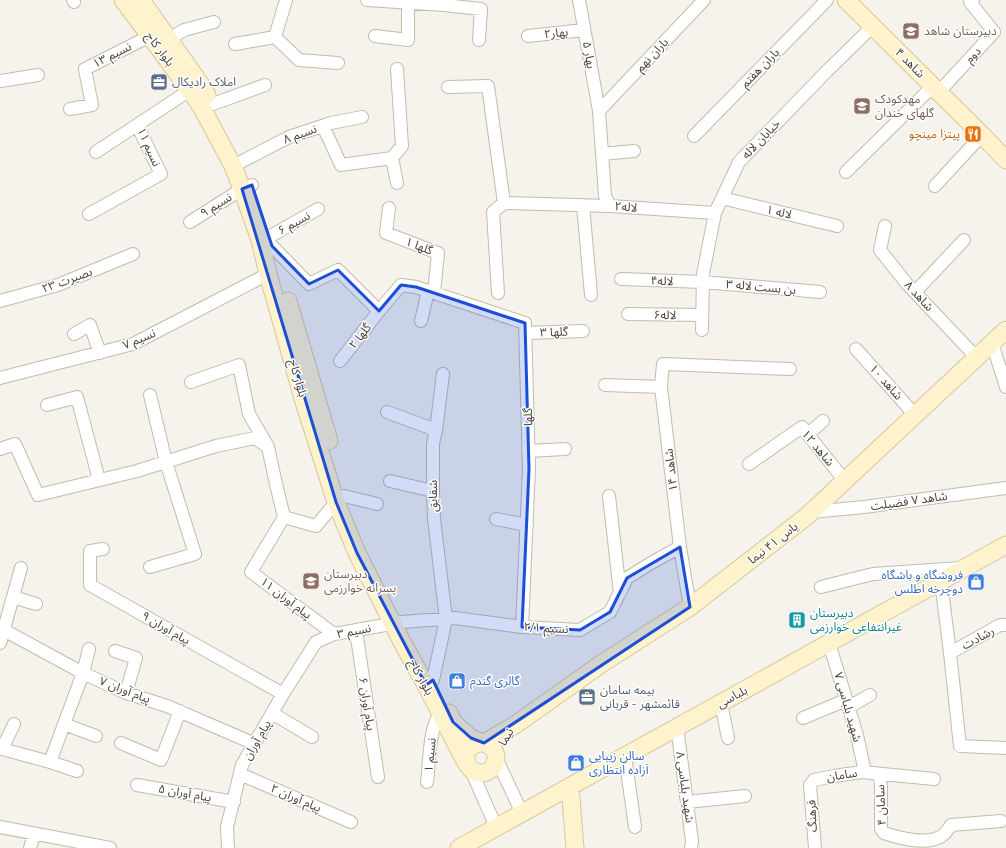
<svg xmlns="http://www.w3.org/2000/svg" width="1006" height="848" viewBox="0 0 1006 848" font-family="'Nunito Sans','Noto Sans Arabic',sans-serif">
  <rect width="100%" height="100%" fill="#f6f3ec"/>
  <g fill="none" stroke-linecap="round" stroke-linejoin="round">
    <defs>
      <path id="street" d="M73 0 74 2
        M367 0 444 5 481 9 479 40
        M579 0 599 111 605 196 610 206 715 213
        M375 36 408 40V3
        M528 36 584 30
        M275 37 299 60 338 63
        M169 39 184 30 214 22
        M235 44 275 37 286 0
        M0 81 38 75
        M448 87 488 86 504 203 610 206
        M939 92 994 32 970 2 973 0
        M213 104 265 85
        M70 109 92 105 85 69 150 36
        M599 111 704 0
        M323 126 341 165 392 158 402 146 397 69
        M694 136 827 0
        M96 152 137 125
        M602 154 634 151
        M392 158 397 183
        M233 166 289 137 331 123 362 117
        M846 172 933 86
        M935 186 982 135
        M722 198 837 226
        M583 205 591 295
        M389 208 386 233 438 253 434 293
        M89 214 161 174 137 125 190 90
        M190 222 242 189 252 185
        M885 226 880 250 907 284 977 358
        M269 237 318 209
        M272 246 309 284 338 270 379 311 401 285 416 287 525 323 529 469 522 627
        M621 279 703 282 820 292
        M915 292 964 240
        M498 293 493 212 504 203
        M0 301 58 285 133 254
        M628 314 702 315
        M421 321 428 291
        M702 330 703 274 715 213 739 162 826 72 873 26
        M526 333 583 331
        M74 334 90 325 100 353
        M992 343 1006 387
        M856 349 915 415
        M340 361 379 311
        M0 378 133 344 268 274
        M191 382 239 365 249 414 267 445
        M605 385 661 387 680 547 690 607
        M661 387 663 364 790 369
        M150 395 166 462 195 554 150 567
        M47 405 77 397 99 480
        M387 412 436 430
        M808 434 823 421
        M0 449 15 444 38 495 137 471 216 446 255 438 268 447 276 484 284 517
        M528 451 565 449
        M749 464 802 427 845 481
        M390 481 433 491
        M344 496 377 504
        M609 496 620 593
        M812 512 864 507 1006 488
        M284 517 251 572 334 634
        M284 517 316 526 336 502
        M496 519 527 525
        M103 549 90 551V585L283 694
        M941 582 950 653 960 746 1006 748
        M821 587 873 574 960 568
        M13 597 36 604
        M0 628 83 673 126 693 167 706 255 744
        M356 631 378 777
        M0 643 21 568
        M829 643 857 735 865 772
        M115 651 136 658 126 693
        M950 653 1000 625H1006
        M426 685 433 680 446 619 434 519 433 491V444L436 430 443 374
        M721 703 728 738
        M849 707 870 695
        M272 713 312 737
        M803 718 846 700
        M14 724 2 749 50 762 83 673 89 649
        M64 724 96 736
        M677 727 692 841 691 848
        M121 743 161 760 180 711
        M625 756 635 827
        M496 758 522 813
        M50 762 77 771
        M471 770 496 827
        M876 773 880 778 881 786V829L884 833C899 838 929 846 943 835 946 833 949 828 951 825L1001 821
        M240 774 351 822
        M427 782C430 761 428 725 443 710
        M137 785 234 802
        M687 802 745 796
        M0 827 110 848
        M30 848 34 834
        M228 848 227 827 242 765 283 694 316 642 334 634 402 622 455 618 522 627 580 630 610 612 627 578 651 563 680 547
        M815 848 810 785 814 780 834 776 862 772 934 779"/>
      <path id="secondary" d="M123 0 190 90 202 108 233 166 242 189 260 240 268 274 304 402 336 502 357 553 402 642 426 685 466 763
        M141 0 201 85 207 95
        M846 0 982 135 1006 160
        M288 301 329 441
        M449 713 453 722 471 738 482 743
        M466 758a15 15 0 1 1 30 0a15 15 0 1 1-30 0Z
        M484 743 515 725 601 664 690 607 807 516 1006 330
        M570 786 575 848
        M459 848 1006 545"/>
    </defs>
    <use href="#street" stroke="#c2bbae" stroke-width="14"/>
    <use href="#secondary" stroke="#d6c79b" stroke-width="19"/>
    <use href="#street" stroke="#fff" stroke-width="12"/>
    <use href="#secondary" stroke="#fff3cd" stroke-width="17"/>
  </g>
  <path fill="#1d4ed8" fill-opacity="0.2" stroke="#1d4ed8" stroke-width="3" stroke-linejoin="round" d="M252 185 272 246 309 284 338 270 379 311 401 285 416 287 525 323 529 469 522 627 580 630 610 612 627 578 680 547 690 607 484 743 471 738 453 722 433 680 426 685 357 553 336 502 242 189Z"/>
  <defs>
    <symbol id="school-square" viewBox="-11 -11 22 22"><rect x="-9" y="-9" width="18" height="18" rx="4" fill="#8d6e63" stroke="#fff"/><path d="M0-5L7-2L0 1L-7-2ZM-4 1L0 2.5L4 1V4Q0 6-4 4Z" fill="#fff"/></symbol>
    <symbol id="office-square" viewBox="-11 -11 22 22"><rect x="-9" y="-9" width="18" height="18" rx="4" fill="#5c6f8a" stroke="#fff"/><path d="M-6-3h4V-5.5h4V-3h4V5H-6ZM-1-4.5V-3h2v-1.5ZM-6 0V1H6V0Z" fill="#fff"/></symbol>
    <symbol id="restaurant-square" viewBox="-11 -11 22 22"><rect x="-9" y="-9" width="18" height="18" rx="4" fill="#e8710a" stroke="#fff"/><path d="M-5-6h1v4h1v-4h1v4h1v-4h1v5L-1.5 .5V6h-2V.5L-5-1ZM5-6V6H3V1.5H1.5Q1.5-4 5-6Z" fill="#fff"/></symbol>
    <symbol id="shop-square" viewBox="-11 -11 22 22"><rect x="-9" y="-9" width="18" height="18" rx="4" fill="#3f7fe0" stroke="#fff"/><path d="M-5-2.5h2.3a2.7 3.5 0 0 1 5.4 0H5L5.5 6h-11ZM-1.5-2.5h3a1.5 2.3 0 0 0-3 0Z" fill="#fff"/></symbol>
    <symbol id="building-square" viewBox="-11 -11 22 22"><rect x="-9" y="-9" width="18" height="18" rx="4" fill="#0f9aa8" stroke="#fff"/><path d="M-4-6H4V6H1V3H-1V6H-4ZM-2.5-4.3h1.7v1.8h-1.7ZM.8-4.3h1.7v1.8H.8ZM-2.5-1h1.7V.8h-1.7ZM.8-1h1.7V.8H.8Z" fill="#fff"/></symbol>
  </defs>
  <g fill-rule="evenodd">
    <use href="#school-square" x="901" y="21" width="20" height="20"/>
    <use href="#office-square" x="149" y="72" width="20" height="20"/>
    <use href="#school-square" x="852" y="96" width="20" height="20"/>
    <use href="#restaurant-square" x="963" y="124" width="20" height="20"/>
    <use href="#school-square" x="301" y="571" width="20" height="20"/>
    <use href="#shop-square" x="966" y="572" width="20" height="20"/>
    <use href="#building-square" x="787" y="610" width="20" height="20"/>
    <use href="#shop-square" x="447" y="671" width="20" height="20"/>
    <use href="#office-square" x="577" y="687" width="20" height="20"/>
    <use href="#shop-square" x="566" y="753" width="20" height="20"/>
  </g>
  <g text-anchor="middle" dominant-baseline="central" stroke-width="3" stroke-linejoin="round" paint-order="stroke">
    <g font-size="12" fill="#785e54" stroke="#fff" text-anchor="start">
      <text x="924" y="31">دبیرستان شاهد</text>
      <text x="875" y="99">مهدکودک<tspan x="875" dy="14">گلهای خندان</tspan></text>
      <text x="324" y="574">دبیرستان<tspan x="324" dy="14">پسرانه خوارزمی</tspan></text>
    </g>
    <g font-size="12" fill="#4b4439" stroke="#fff">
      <text transform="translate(556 33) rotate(-6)">بهار۲</text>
      <text transform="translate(160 49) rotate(53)">بلوار کاج</text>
      <text transform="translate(112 55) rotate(-27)">نسیم ۱۳</text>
      <text transform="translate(589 55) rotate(80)">بهار ۵</text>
      <text transform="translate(652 55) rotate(-47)">باران نهم</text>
      <text transform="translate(973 55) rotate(-47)">دوم</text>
      <text transform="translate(910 63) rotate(45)">شاهد ۴</text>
      <text transform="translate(760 68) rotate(-46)">باران هفتم</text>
      <text transform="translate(300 134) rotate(-20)">نسیم ۸</text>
      <text transform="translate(761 139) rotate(-46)">خیابان لاله</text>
      <text transform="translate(149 147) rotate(66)">نسیم ۱۱</text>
      <text transform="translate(216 205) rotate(-32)">نسیم ۹</text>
      <text transform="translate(626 207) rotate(5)">لاله۲</text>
      <text transform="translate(779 212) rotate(13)">لاله ۱</text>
      <text transform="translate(294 223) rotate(-29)">نسیم ۶</text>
      <text transform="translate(419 246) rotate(21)">گلها ۱</text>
      <text transform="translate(67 280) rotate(-20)">بصیرت ۲۳</text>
      <text transform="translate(662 281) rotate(2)">لاله۴</text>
      <text transform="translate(761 287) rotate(5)">بن بست لاله ۳</text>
      <text transform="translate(919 296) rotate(47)">شاهد ۸</text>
      <text transform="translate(665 315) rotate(1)">لاله۶</text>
      <text transform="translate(554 332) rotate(-2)">گلها ۳</text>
      <text transform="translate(360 336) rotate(-52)">گلها ۲</text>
      <text transform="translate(139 339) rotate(-23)">نسیم ۷</text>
      <text transform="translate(298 378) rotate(74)">بلوار کاج</text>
      <text transform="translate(886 382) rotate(48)">شاهد ۱۰</text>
      <text transform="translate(528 417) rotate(-91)">گلها</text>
      <text transform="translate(818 448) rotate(50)">شاهد ۱۲</text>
      <text transform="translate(671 470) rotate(-97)">شاهد ۱۴</text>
      <text transform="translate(433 496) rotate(-91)">شقایق</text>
      <text transform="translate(909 501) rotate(-8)">شاهد ۷ فضیلت</text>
      <text transform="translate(773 543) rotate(-38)">یاس ۴۱ نیما</text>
      <text transform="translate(286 598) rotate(37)">پیام آوران ۱۱</text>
      <text transform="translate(166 628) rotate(30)">پیام آوران ۹</text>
      <text transform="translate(546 628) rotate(3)">نسیم ۲/۱</text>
      <text transform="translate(354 631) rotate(-11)">نسیم ۳</text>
      <text transform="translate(978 638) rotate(-28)">رشادت</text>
      <text transform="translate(421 677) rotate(61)">بلوار کاج</text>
      <text transform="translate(125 690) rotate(21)">پیام آوران ۷</text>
      <text transform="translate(732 697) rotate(-29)">بلباسی</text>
      <text transform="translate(367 704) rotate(81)">پیام آوران ۶</text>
      <text transform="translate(848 707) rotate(74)">شهید بلباسی ۷</text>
      <text transform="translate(506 737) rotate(-61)">نیما</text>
      <text transform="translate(257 740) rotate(-60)">پیام آوران</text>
      <text transform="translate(430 755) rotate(-84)">نسیم ۱</text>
      <text transform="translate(842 775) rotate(-9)">سامان</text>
      <text transform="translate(685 787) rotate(82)">شهید بلباسی ۸</text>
      <text transform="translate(185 793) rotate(10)">پیام آوران ۵</text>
      <text transform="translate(296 798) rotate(23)">پیام آوران ۲</text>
      <text transform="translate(881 805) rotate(-93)">سامان ۴</text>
      <text transform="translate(812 816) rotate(-93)">فرهنگ</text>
    </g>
    <g font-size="12" fill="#4e5e75" stroke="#fff" text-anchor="start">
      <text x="172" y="82">املاک رادیکال</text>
      <text x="600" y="690">بیمه سامان<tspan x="600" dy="14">قائمشهر - قربانی</tspan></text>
    </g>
    <g font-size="12" fill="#c56008" stroke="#fff" text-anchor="end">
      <text x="960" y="134">پیتزا مینچو</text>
    </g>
    <g font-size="12" fill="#366cbe" stroke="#fff" text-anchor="start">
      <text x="963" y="575" text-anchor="end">فروشگاه و باشگاه<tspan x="963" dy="14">دوچرخه اطلس</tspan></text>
      <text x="470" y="681">گالری گندم</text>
      <text x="589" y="756">سالن زیبایی<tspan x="589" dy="14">آزاده انتظاری</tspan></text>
    </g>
    <g font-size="12" fill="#0d838f" stroke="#fff" text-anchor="start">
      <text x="810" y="613">دبیرستان<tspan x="810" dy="14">غیرانتفاعی خوارزمی</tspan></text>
    </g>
  </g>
</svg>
